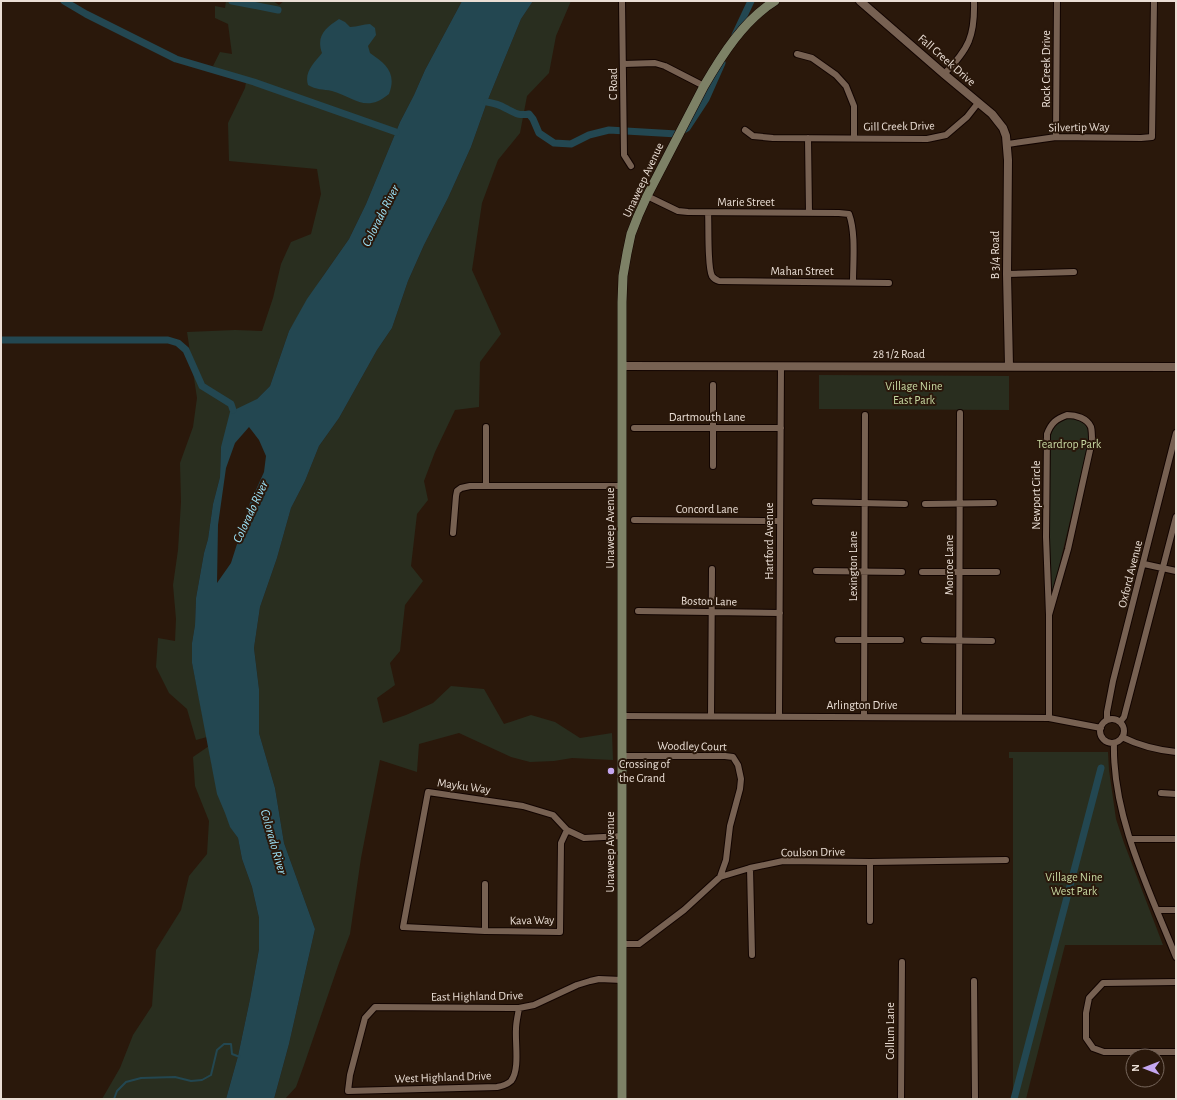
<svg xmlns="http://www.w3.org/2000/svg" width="1177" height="1100" viewBox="0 0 1177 1100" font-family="'Alegreya Sans',sans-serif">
  <rect width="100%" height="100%" fill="#2a180b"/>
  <path fill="#292e1f" d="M226 1H273L279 5 284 1H462L425 70 414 95 400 122 366 204 349 239 321 279 289 331 270 386 257 399 221 447 220 477 213 504 208 539 204 553 196 598 195 625 192 643V663L207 737 196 740 187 709 169 693 156 667 158 638 175 641 176 619 173 585 178 550 181 502 180 463 193 427 197 398 187 332 235 330 262 331 273 298 281 264 291 242 311 234 321 194 317 169 229 161 228 123 245 88 246 82 213 66 220 52 232 54 228 24 215 18V6L225 8Z
    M533 1H571L556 36 549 73 527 96 520 133 498 160 482 203 472 270 501 334 480 362 479 407 455 410 435 452 424 481 428 500 417 514 411 566 423 581 405 605 400 651 390 663 395 685 377 698 383 723 406 715 433 703 451 686 484 689 504 724 531 715 555 722 580 738 612 733 613 760 572 758 554 761 530 762 511 757 459 733 419 744 417 772 380 760 361 858 350 934 339 963 304 1065 296 1087 285 1099H274L289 1044 315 929 284 843 275 788 259 733V689L254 648 260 607 277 558 291 508 305 481 319 446 339 418 377 350 392 328 408 281 424 245 448 198 471 147 487 102 521 19Z
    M819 375 1009 376V410L819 409Z
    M1067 418C1082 418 1087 423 1090 437L1053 592 1050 590V441C1052 429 1054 422 1067 418Z
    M209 746 212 766 230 826 238 838 242 859 252 887 259 918V949L250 999 238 1056 226 1099H102L120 1068 133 1035 152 1006 156 950 181 910 189 876 207 854 209 821 195 786 193 757Z
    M1009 752H1108L1109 770 1116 819 1124 843 1163 945H1065L1026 1099H1013V758H1009Z"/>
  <path fill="#234751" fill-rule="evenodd" d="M462 1H533L521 19 487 102 471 147 448 198 424 245 408 281 392 328 377 350 339 418 319 446 305 481 291 508 277 558 260 607 254 648 259 689V733L275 788 284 843 315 929 289 1044 274 1099H226L238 1056 250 999 259 949V918L252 887 242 859 238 838 230 827 225 813 217 794 192 663V643L195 625 196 598 204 553 208 539 213 504 220 477 221 447 230 412 257 399 270 386 289 331 307 299 349 239 366 204 400 122 414 95 425 70ZM249 427 259 440 266 456 264 472 250 503 231 563 217 583 218 525 226 468 235 443Z
    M339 19 345 22 350 27C358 27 363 24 370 24L375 28 376 35 368 46 370 53C386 64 397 73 389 94 366 113 355 98 332 91 323 89 316 90 308 85 304 72 314 63 322 53 316 36 325 28 339 19Z"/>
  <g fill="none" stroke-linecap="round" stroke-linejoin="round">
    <path stroke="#234751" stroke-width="2" d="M114 1099 117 1091 126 1082 141 1078 175 1077 191 1081 202 1080 211 1075 217 1050 224 1044H231L232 1054 240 1057"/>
    <path stroke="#234751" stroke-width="7" d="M64 1 86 14 176 59 254 82 396 132
      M232 1 278 10
      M735 35 751 1
      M487 102C493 103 500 105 505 108 516 113 517 116 529 114L533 119 539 133 554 143 571 144 589 135 609 130 677 134 687 128 706 99 722 63
      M1 340H168L178 343 186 350 202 386 231 404 233 410
      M1014 1099 1101 768"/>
    <defs>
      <path id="minor" d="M622 1 624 155 631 166
        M797 54 812 58 836 75 846 86 854 106V138
        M624 64 655 63 665 66 704 86
        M944 74C969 49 975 36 974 1
        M745 130 753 136 773 138 927 139 946 135 967 117 978 103
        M1056 137 1057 1
        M808 138 809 213
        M1008 144 1056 137 1141 138 1152 137 1154 1
        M647 196 678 211 688 212 839 213 849 214C856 233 853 262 853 282
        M708 213C709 224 707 267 712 276 714 279 716 280 719 281L889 283
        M1007 274 1074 272
        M1067 415C1076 415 1087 418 1091 427 1092 431 1092 437 1092 441L1068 549 1049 615 1046 537 1047 434C1051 423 1056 419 1067 415Z
        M634 428H781
        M713 466V385
        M486 486V427
        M815 502 905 504
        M925 504 994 503
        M634 520 780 521
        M453 533 456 496 457 491 461 488 470 486H622
        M1144 564 1176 571
        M816 571 902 572
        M922 572H997
        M638 611 780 613
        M838 640H901
        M924 640 992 641
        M622 716 1049 718 1101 728
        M711 716 712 569
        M779 716 781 366
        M864 716 865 415
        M959 717 960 413
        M1049 718V615
        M1100 731a12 12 0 1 1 24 0a12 12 0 1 1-24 0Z
        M1107 720V712L1113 681 1176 433
        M1120 722 1124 717 1176 517
        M1122 737C1140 746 1157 750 1176 752
        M1114 743C1112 816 1149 890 1176 957
        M622 756H725L733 757 738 765 741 779 740 789 730 826 726 860 720 877
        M1161 793 1176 794
        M567 830 561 843 560 932 485 931 403 927 428 792 523 806 553 815 567 830 584 838 623 836
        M1130 839H1176
        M870 862V921
        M750 868 752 955
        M485 884V931
        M1157 910H1176
        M622 944H639L684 910 720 877 750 868 783 861 870 862 1006 860
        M974 981 975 1099
        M1176 982 1103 983 1089 998 1086 1013V1038L1093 1048 1104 1052H1176
        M519 1008C518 1015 516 1022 516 1029 515 1043 520 1070 511 1081 507 1085 502 1086 497 1087L348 1091 350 1075 365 1018 375 1007 519 1008 534 1005 577 985 590 981 599 979 622 980
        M901 1099 902 962"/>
      <path id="tertiary" d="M860 1 944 74 992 114 1003 128 1006 136 1008 160 1007 274 1009 366
        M622 366 1176 367"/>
      <path id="secondary" d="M622 1099V302L623 276 627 253 631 234 638 216 647 196 704 86C722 55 744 20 775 1"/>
    </defs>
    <use href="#minor" stroke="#120400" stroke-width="8"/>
    <use href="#tertiary" stroke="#120400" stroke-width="10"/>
    <use href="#secondary" stroke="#120400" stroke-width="10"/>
    <use href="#minor" stroke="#776152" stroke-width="6"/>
    <use href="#tertiary" stroke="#776152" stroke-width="8"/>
    <use href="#secondary" stroke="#7d8166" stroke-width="9"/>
  </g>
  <circle fill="#c5a7f1" stroke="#2a180b" stroke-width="1.5" cx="611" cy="771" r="4"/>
  <g text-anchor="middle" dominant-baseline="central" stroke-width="4" stroke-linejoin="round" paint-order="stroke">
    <g font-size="12" fill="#eaded5" stroke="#2a180b">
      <text transform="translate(947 60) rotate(41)">Fall Creek Drive</text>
      <text transform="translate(1046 69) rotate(-90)">Rock Creek Drive</text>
      <text transform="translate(613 84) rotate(-90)">C Road</text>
      <text transform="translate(899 126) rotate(-1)">Gill Creek Drive</text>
      <text transform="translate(1079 127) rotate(-1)">Silvertip Way</text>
      <text transform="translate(643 180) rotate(-65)">Unaweep Avenue</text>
      <text x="746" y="202">Marie Street</text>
      <text transform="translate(995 255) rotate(-90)">B 3/4 Road</text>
      <text x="802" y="271">Mahan Street</text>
      <text x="899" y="354">28 1/2 Road</text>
      <text x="707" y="417">Dartmouth Lane</text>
      <text transform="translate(1036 495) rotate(-90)">Newport Circle</text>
      <text x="707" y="509">Concord Lane</text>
      <text transform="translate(610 528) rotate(-90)">Unaweep Avenue</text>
      <text transform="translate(769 541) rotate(-90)">Hartford Avenue</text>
      <text transform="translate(949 565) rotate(-90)">Monroe Lane</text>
      <text transform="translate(853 566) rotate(-90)">Lexington Lane</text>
      <text transform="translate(1130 574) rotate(-76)">Oxford Avenue</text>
      <text transform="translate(709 601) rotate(1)">Boston Lane</text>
      <text x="862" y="705">Arlington Drive</text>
      <text transform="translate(692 746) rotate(1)">Woodley Court</text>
      <text transform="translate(464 786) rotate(8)">Mayku Way</text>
      <text transform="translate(610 852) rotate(-90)">Unaweep Avenue</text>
      <text transform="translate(813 852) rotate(-1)">Coulson Drive</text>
      <text transform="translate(532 920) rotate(-1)">Kava Way</text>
      <text transform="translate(477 996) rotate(-1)">East Highland Drive</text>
      <text transform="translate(890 1031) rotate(-90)">Collum Lane</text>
      <text transform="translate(443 1077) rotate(-2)">West Highland Drive</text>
    </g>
    <g font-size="12" fill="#c8d9a2" stroke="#2a180b">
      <text x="914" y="386">Village Nine<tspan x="914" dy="14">East Park</tspan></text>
      <text x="1069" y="444">Teardrop Park</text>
      <text x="1074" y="877">Village Nine<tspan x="1074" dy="14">West Park</tspan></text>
    </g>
    <g font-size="12" fill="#eaded5" stroke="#2a180b" text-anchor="start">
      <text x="619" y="764">Crossing of<tspan x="619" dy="14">the Grand</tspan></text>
    </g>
    <g font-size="13" font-style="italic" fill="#9de2f7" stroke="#2a180b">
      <text transform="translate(381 216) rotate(-63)">Colorado River</text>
      <text transform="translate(251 512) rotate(-65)">Colorado River</text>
      <text transform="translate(273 842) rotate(74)">Colorado River</text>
    </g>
  </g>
  <rect width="1177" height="1100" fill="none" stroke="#eaded5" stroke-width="4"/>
  <g transform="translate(1145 1068) rotate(270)"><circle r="19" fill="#2a180b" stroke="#77675c"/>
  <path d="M0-3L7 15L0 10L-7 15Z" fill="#c5a7f1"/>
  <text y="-6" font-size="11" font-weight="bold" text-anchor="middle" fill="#eaded5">N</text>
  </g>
</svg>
